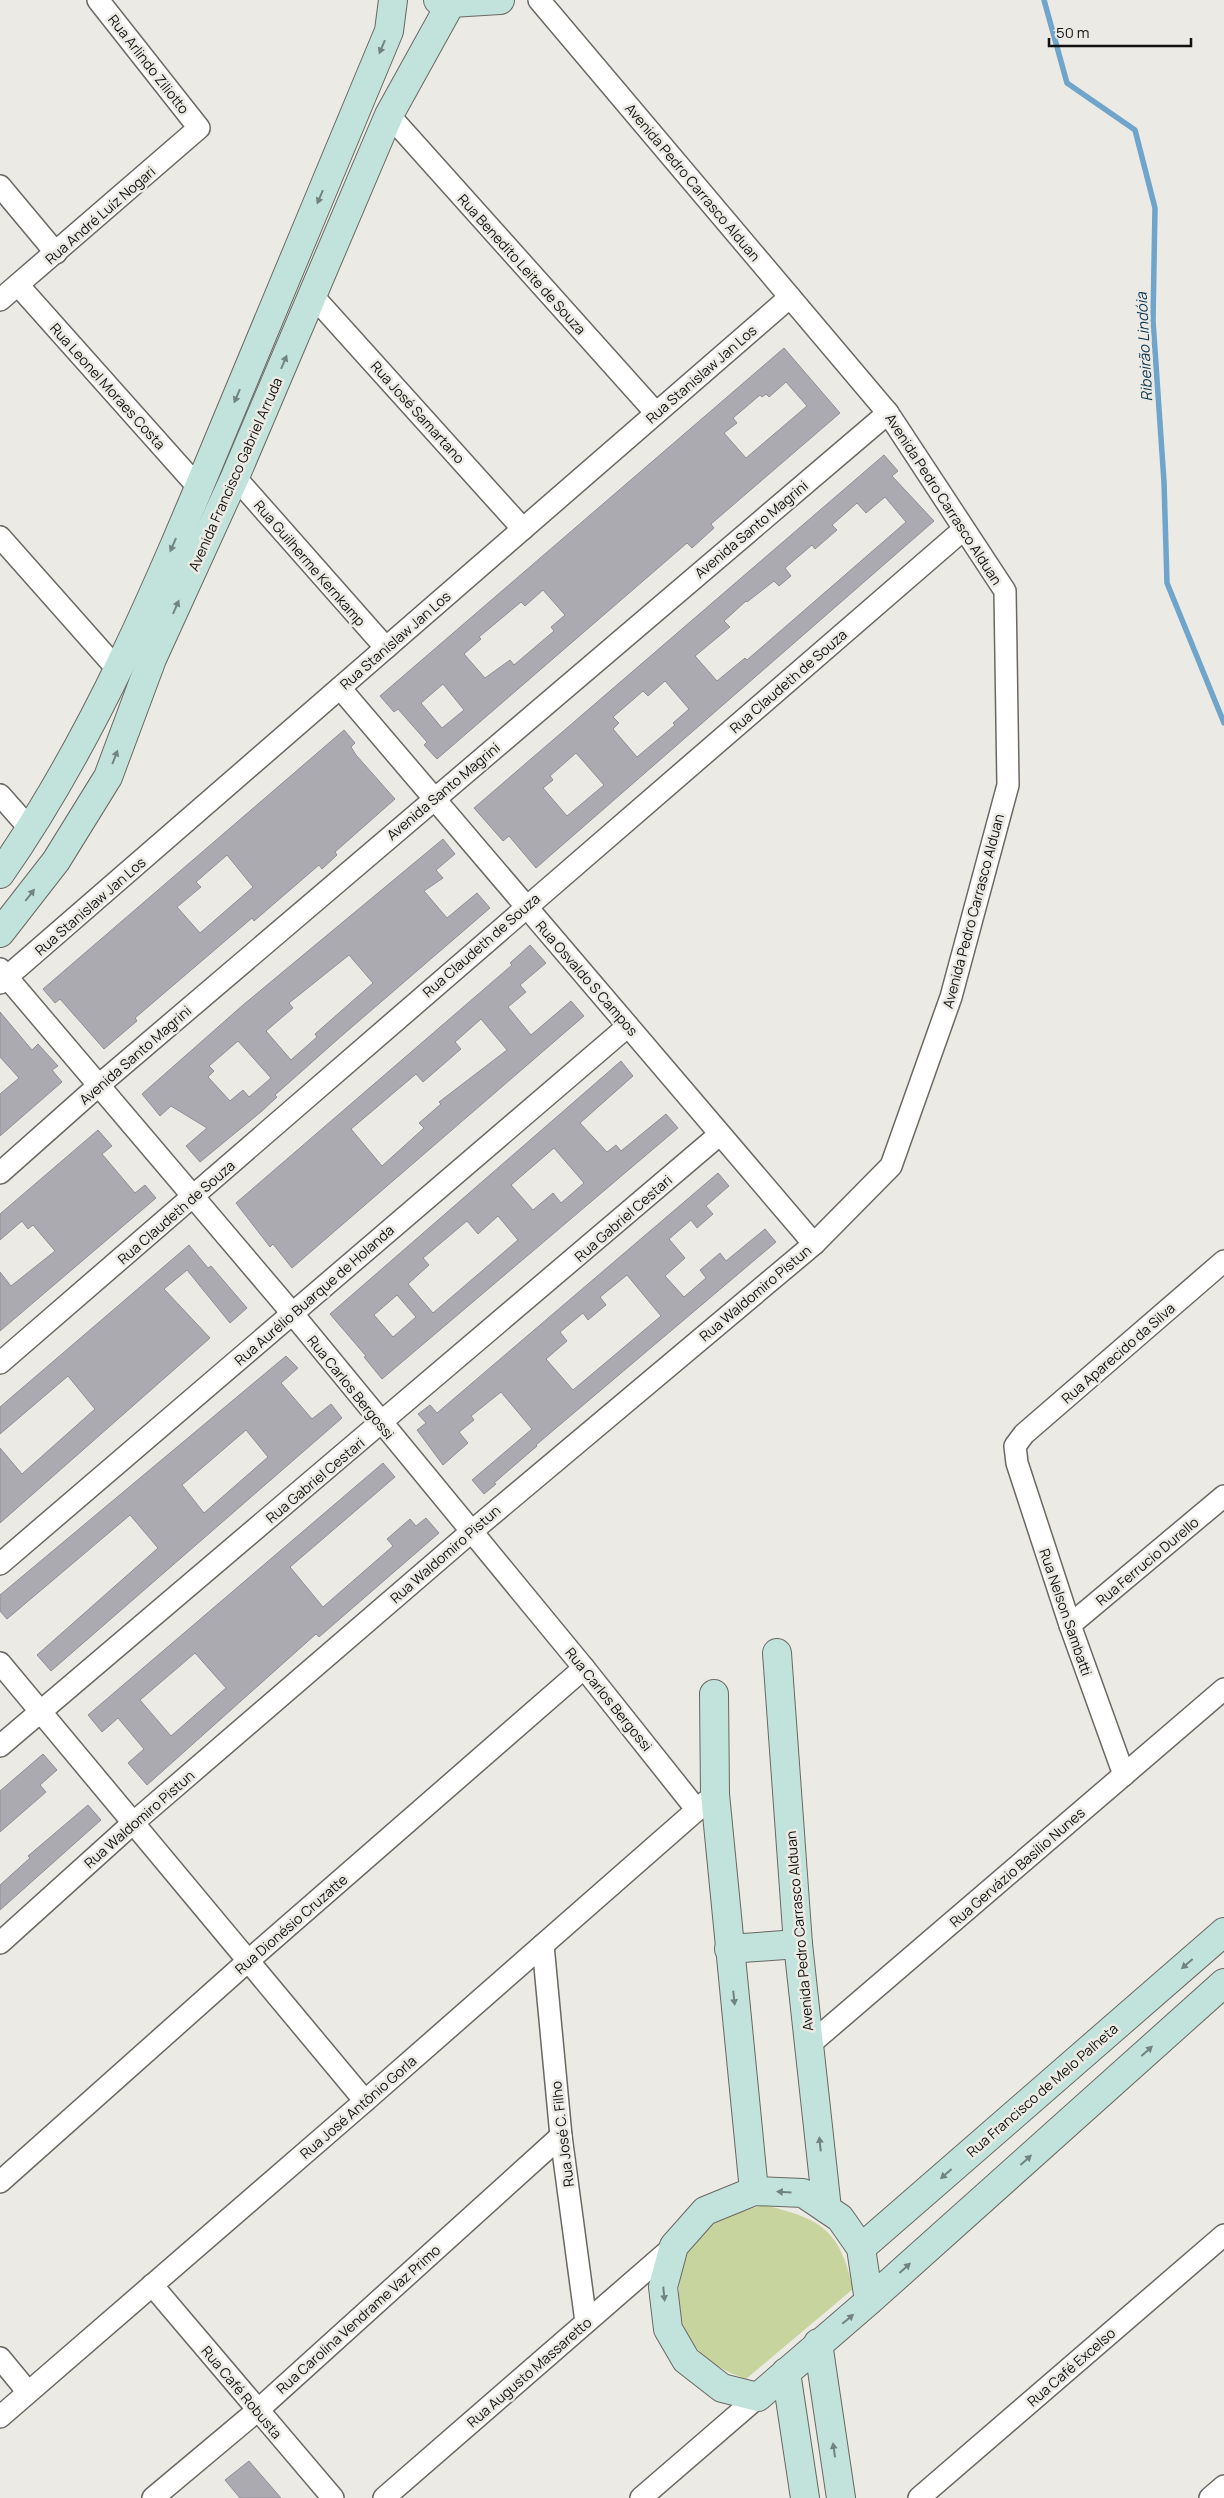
<svg xmlns="http://www.w3.org/2000/svg" width="1224" height="2498" viewBox="0 0 1224 2498" font-family="Manrope,sans-serif">
<style>
.green{fill:#c8d49d}
.lines{fill:none;stroke-linecap:round;stroke-linejoin:round}
.stream{stroke:#6fa5cb;stroke-width:5.5}
.building{fill:#abaab1;stroke:#908f96;fill-rule:evenodd}
.street-casing{stroke:#6a6863;stroke-width:24}
.secondary-casing{stroke:#6a6863;stroke-width:30}
.street{stroke:#fff;stroke-width:21}
.secondary{stroke:#c1e3db;stroke-width:28}
.oneway{fill:#72847f}
.labels{text-anchor:middle;dominant-baseline:central;stroke-width:5;stroke-linejoin:round;paint-order:stroke}
.street-label{font-size:14px;fill:#12110f;stroke:#eceae4}
.water-label{font-size:15px;font-style:italic;fill:#0c3852;stroke:#eceae4}
</style>
<rect width="100%" height="100%" fill="#eceae4"/>
<!-- green -->
<path class="green" d="M 764,2205 C 821,2219 840,2229 853,2289 L 746,2379 C 696,2362 670,2328 681,2274 C 683,2261 691,2243 701,2233 C 719,2217 742,2211 764,2205 Z"/>
<g class="lines">
<!-- stream -->
<polyline class="stream" points="1044,0 1067,83 1135,130 1155,208 1153,321 1164,482 1167,583 1224,723"/>
</g>
<!-- building -->
<g class="building">
<path d="M 784,348 L 840,413 L 711,524 L 714,528 L 692,548 L 687,543 L 437,759 L 424,745 L 427,742 L 398,709 L 394,712 L 380,696 ZM 786,382 L 807,406 L 746,458 L 724,433 L 737,423 L 733,418 L 760,395 L 762,397 L 766,394 L 769,397 ZM 543,590 L 565,615 L 551,627 L 554,631 L 514,665 L 510,660 L 485,678 L 464,654 L 481,639 L 479,637 L 521,602 L 525,606 ZM 443,684 L 464,710 L 442,728 L 421,703 Z"/>
<path d="M 884,455 L 898,471 L 892,476 L 934,521 L 536,868 L 509,836 L 503,841 L 474,808 ZM 885,497 L 906,522 L 747,660 L 745,658 L 717,681 L 695,656 L 730,627 L 724,621 L 746,601 L 747,602 L 774,581 L 779,586 L 791,576 L 785,568 L 812,545 L 815,549 L 837,530 L 832,525 L 857,503 L 866,513 ZM 665,681 L 689,709 L 673,723 L 675,725 L 637,757 L 613,729 L 619,723 L 613,717 L 643,691 L 648,696 ZM 576,753 L 604,785 L 567,816 L 543,788 L 553,780 L 550,776 Z"/>
<path d="M 344,730 L 355,743 L 351,747 L 356,755 L 395,799 L 335,852 L 337,855 L 322,869 L 319,865 L 254,921 L 252,918 L 135,1018 L 137,1021 L 104,1049 L 60,999 L 55,1003 L 43,989 ZM 227,855 L 253,887 L 200,933 L 177,907 L 201,887 L 196,882 Z"/>
<path d="M 443,839 L 455,854 L 436,870 L 443,878 L 424,891 L 447,918 L 477,893 L 490,908 L 338,1039 L 275,1095 L 277,1097 L 262,1111 L 200,1162 L 186,1146 L 207,1128 L 171,1106 L 160,1116 L 142,1094 L 243,1005 ZM 349,955 L 373,983 L 315,1034 L 317,1037 L 291,1060 L 266,1031 L 293,1008 L 289,1003 ZM 238,1041 L 271,1078 L 249,1097 L 243,1090 L 230,1101 L 208,1077 L 214,1071 L 209,1066 Z"/>
<path d="M 530,945 L 546,963 L 520,985 L 526,992 L 508,1007 L 531,1035 L 571,1001 L 584,1016 L 292,1268 L 273,1244 L 270,1247 L 236,1203 L 512,965 L 510,963 ZM 481,1019 L 507,1050 L 439,1102 L 441,1104 L 419,1123 L 424,1128 L 382,1166 L 351,1129 L 416,1074 L 423,1082 L 461,1049 L 455,1042 Z"/>
<polygon points="0,1012 32,1050 38,1044 58,1066 52,1070 62,1082 0,1136 0,1094 19,1078 0,1057"/>
<path d="M 621,1061 L 633,1076 L 580,1123 L 607,1152 L 616,1145 L 621,1151 L 666,1114 L 678,1128 L 382,1379 L 364,1357 L 366,1356 L 330,1314 ZM 554,1148 L 584,1183 L 561,1203 L 553,1193 L 533,1210 L 511,1185 ZM 498,1216 L 518,1240 L 433,1313 L 408,1284 L 429,1265 L 423,1258 L 467,1221 L 478,1234 ZM 397,1295 L 416,1317 L 393,1337 L 374,1315 Z"/>
<polygon points="98,1130 112,1146 102,1154 135,1193 145,1185 156,1198 0,1331 0,1272 11,1286 55,1251 33,1225 28,1229 22,1221 0,1240 0,1214"/>
<path d="M 718,1173 L 729,1186 L 706,1206 L 713,1214 L 697,1228 L 691,1220 L 669,1239 L 685,1258 L 665,1276 L 684,1297 L 706,1278 L 700,1270 L 720,1253 L 726,1261 L 765,1229 L 776,1242 L 536,1445 L 537,1446 L 494,1483 L 496,1484 L 484,1494 L 472,1480 L 532,1429 L 501,1392 L 471,1416 L 474,1420 L 459,1432 L 468,1443 L 443,1465 L 417,1430 L 426,1423 L 418,1414 L 430,1405 L 437,1413 ZM 627,1275 L 661,1316 L 573,1390 L 546,1359 L 567,1341 L 560,1332 L 583,1313 L 588,1320 L 606,1305 L 600,1297 Z"/>
<polygon points="189,1245 208,1268 211,1266 247,1308 230,1323 187,1270 164,1289 210,1338 0,1523 0,1448 22,1474 95,1409 68,1376 0,1434 0,1407"/>
<path d="M 286,1356 L 298,1368 L 281,1383 L 312,1419 L 331,1404 L 342,1418 L 51,1671 L 37,1655 L 158,1548 L 130,1515 L 7,1619 L 0,1611 L 0,1595 ZM 246,1430 L 268,1457 L 204,1513 L 182,1485 Z"/>
<path d="M 383,1463 L 395,1477 L 290,1567 L 323,1607 L 393,1546 L 387,1539 L 410,1519 L 416,1526 L 426,1518 L 439,1533 L 319,1637 L 316,1634 L 147,1785 L 128,1763 L 144,1749 L 118,1718 L 102,1732 L 88,1715 ZM 195,1653 L 226,1688 L 171,1736 L 140,1700 Z"/>
<polygon points="43,1754 57,1770 40,1785 46,1792 0,1832 0,1791"/>
<polygon points="88,1805 101,1820 0,1910 0,1885 30,1858 28,1856"/>
<polygon points="249,2461 281,2498 240,2498 225,2480"/>
</g>
<g class="lines">
<defs>
<g id="street">
<polyline points="389,115 656,413"/>
<polyline points="0,186 56,253"/>
<polyline points="18,285 199,488"/>
<polyline points="312,295 523,529"/>
<polyline points="0,300 199,128 98,0"/>
<polyline points="235,477 386,648"/>
<polyline points="0,537 118,670"/>
<polyline points="340,688 814,1244"/>
<polyline points="0,795 31,830"/>
<polyline points="0,969 292,1313 584,1668 697,1810"/>
<polyline points="0,983 790,297"/>
<polyline points="0,1173 98,1086 888,413"/>
<polyline points="0,1363 964,529"/>
<polyline points="0,1564 628,1026"/>
<polyline points="1070,1625 1224,1496"/>
<polyline points="0,1663 365,2101"/>
<polyline points="0,1746 719,1135"/>
<polyline points="1124,1775 1070,1625 1017,1463 1015,1446 1024,1434 1224,1261"/>
<polyline points="0,1943 133,1823 471,1532 814,1244 891,1166 951,997 1008,785 1005,591 888,413 539,0"/>
<polyline points="543,1945 561,2136 586,2322"/>
<polyline points="809,2045 1224,1689"/>
<polyline points="0,2182 248,1961 584,1668"/>
<polyline points="152,2285 333,2498"/>
<polyline points="0,2358 28,2392"/>
<polyline points="0,2417 365,2101 707,1801"/>
<polyline points="153,2498 258,2410 561,2136"/>
<polyline points="384,2498 674,2246"/>
<polyline points="641,2498 758,2397"/>
<polyline points="919,2498 1224,2235"/>
<polyline points="1210,2498 1224,2486"/>
</g>
<g id="secondary">
<polyline points="438,0 451,3 500,0"/>
<path d="M 0,874 C 95,738 159,584 222,432 C 278,298 333,165 389,31 L 393,0"/>
<polyline points="0,933 56,861 108,777 152,659 235,477 389,115 451,3"/>
<polyline points="777,1653 798,1944 827,2209"/>
<polyline points="714,1694 715,1794 754,2191"/>
<polyline points="729,1949 798,1944"/>
<polyline points="861,2248 1224,1932"/>
<polyline points="869,2301 861,2248 840,2218 803,2193 754,2191 705,2211 674,2246 663,2287 668,2329 686,2360 722,2388 758,2397 869,2301 1224,1983"/>
<polyline points="818,2343 841,2498"/>
<polyline points="786,2372 805,2498"/>
</g>
</defs>
<!-- street casing -->
<use href="#street" class="street-casing"/>
<!-- secondary casing -->
<use href="#secondary" class="secondary-casing"/>
<!-- street -->
<use href="#street" class="street"/>
<!-- secondary -->
<use href="#secondary" class="secondary"/>
</g>
<!-- one-way arrows -->
<defs><path id="oneway-solid" d="M-6-.8H1V-3.2L6.5 0L1 3.2V.8H-6Z" transform="scale(1.25)"/></defs>
<g class="oneway">
<use href="#oneway-solid" transform="translate(382 47) rotate(113)"/>
<use href="#oneway-solid" transform="translate(320 197) rotate(113)"/>
<use href="#oneway-solid" transform="translate(284 362) rotate(-67)"/>
<use href="#oneway-solid" transform="translate(237 396) rotate(113)"/>
<use href="#oneway-solid" transform="translate(173 545) rotate(114)"/>
<use href="#oneway-solid" transform="translate(176 607) rotate(-66)"/>
<use href="#oneway-solid" transform="translate(115 757) rotate(-69)"/>
<use href="#oneway-solid" transform="translate(30 895) rotate(-52)"/>
<use href="#oneway-solid" transform="translate(1187 1964) rotate(139)"/>
<use href="#oneway-solid" transform="translate(734 1998) rotate(84)"/>
<use href="#oneway-solid" transform="translate(1147 2051) rotate(-42)"/>
<use href="#oneway-solid" transform="translate(820 2144) rotate(-96)"/>
<use href="#oneway-solid" transform="translate(1026 2160) rotate(-42)"/>
<use href="#oneway-solid" transform="translate(946 2174) rotate(139)"/>
<use href="#oneway-solid" transform="translate(784 2192) rotate(-177)"/>
<use href="#oneway-solid" transform="translate(905 2268) rotate(-42)"/>
<use href="#oneway-solid" transform="translate(664 2294) rotate(84)"/>
<use href="#oneway-solid" transform="translate(848 2319) rotate(-40)"/>
<use href="#oneway-solid" transform="translate(834 2450) rotate(-98)"/>
</g>
<g class="labels">
<!-- street labels -->
<g class="street-label">
<text transform="translate(149 64) rotate(52)">Rua Arlindo Ziliotto</text>
<text transform="translate(693 182) rotate(50)">Avenida Pedro Carrasco Alduan</text>
<text transform="translate(100 215) rotate(-41)">Rua André Luíz Nogari</text>
<text transform="translate(522 264) rotate(48)">Rua Benedito Leite de Souza</text>
<text transform="translate(701 374) rotate(-41)">Rua Stanislaw Jan Los</text>
<text transform="translate(108 386) rotate(48)">Rua Leonel Moraes Costa</text>
<text transform="translate(418 412) rotate(48)">Rua José Samartano</text>
<text transform="translate(235 474) rotate(-66)">Avenida Francisco Gabriel Arruda</text>
<text transform="translate(944 499) rotate(57)">Avenida Pedro Carrasco Alduan</text>
<text transform="translate(751 529) rotate(-40)">Avenida Santo Magrini</text>
<text transform="translate(310 563) rotate(49)">Rua Guilherme Kernkamp</text>
<text transform="translate(395 640) rotate(-41)">Rua Stanislaw Jan Los</text>
<text transform="translate(788 681) rotate(-41)">Rua Claudeth de Souza</text>
<text transform="translate(443 791) rotate(-40)">Avenida Santo Magrini</text>
<text transform="translate(90 906) rotate(-41)">Rua Stanislaw Jan Los</text>
<text transform="translate(973 911) rotate(-75)">Avenida Pedro Carrasco Alduan</text>
<text transform="translate(481 945) rotate(-41)">Rua Claudeth de Souza</text>
<text transform="translate(587 978) rotate(49)">Rua Osvaldo S Campos</text>
<text transform="translate(135 1055) rotate(-41)">Avenida Santo Magrini</text>
<text transform="translate(176 1212) rotate(-41)">Rua Claudeth de Souza</text>
<text transform="translate(623 1218) rotate(-41)">Rua Gabriel Cestari</text>
<text transform="translate(755 1293) rotate(-40)">Rua Waldomiro Pistun</text>
<text transform="translate(314 1295) rotate(-41)">Rua Aurélio Buarque de Holanda</text>
<text transform="translate(1118 1353) rotate(-41)">Rua Aparecido da Silva</text>
<text transform="translate(351 1387) rotate(51)">Rua Carlos Bergossi</text>
<text transform="translate(315 1480) rotate(-40)">Rua Gabriel Cestari</text>
<text transform="translate(445 1554) rotate(-41)">Rua Waldomiro Pistun</text>
<text transform="translate(1147 1561) rotate(-40)">Rua Ferrucio Durello</text>
<text transform="translate(1066 1612) rotate(71)">Rua Nelson Sambatti</text>
<text transform="translate(609 1699) rotate(51)">Rua Carlos Bergossi</text>
<text transform="translate(139 1819) rotate(-41)">Rua Waldomiro Pistun</text>
<text transform="translate(1017 1867) rotate(-41)">Rua Gervázio Basílio Nunes</text>
<text transform="translate(291 1924) rotate(-41)">Rua Dionésio Cruzatte</text>
<text transform="translate(799 1931) rotate(-95)">Avenida Pedro Carrasco Alduan</text>
<text transform="translate(1042 2090) rotate(-41)">Rua Francisco de Melo Palheta</text>
<text transform="translate(358 2107) rotate(-41)">Rua José Antônio Gorla</text>
<text transform="translate(562 2134) rotate(-97)">Rua José C. Filho</text>
<text transform="translate(358 2319) rotate(-42)">Rua Carolina Vendrame Vaz Primo</text>
<text transform="translate(1071 2367) rotate(-41)">Rua Café Excelso</text>
<text transform="translate(529 2372) rotate(-41)">Rua Augusto Massaretto</text>
<text transform="translate(242 2392) rotate(50)">Rua Café Robusta</text>
</g>
<!-- water labels -->
<g class="water-label">
<text transform="translate(1144 347) rotate(-93)">Ribeirão Lindóia</text>
</g>
</g>
<!-- scale -->
<path d="M1049 38v8h142v-8" fill="none" stroke="#12110f" stroke-width="2.5"/>
<text x="1056" y="38" font-size="15" fill="#12110f" stroke="#eceae4" stroke-width="4" paint-order="stroke">50 m</text>
</svg>
